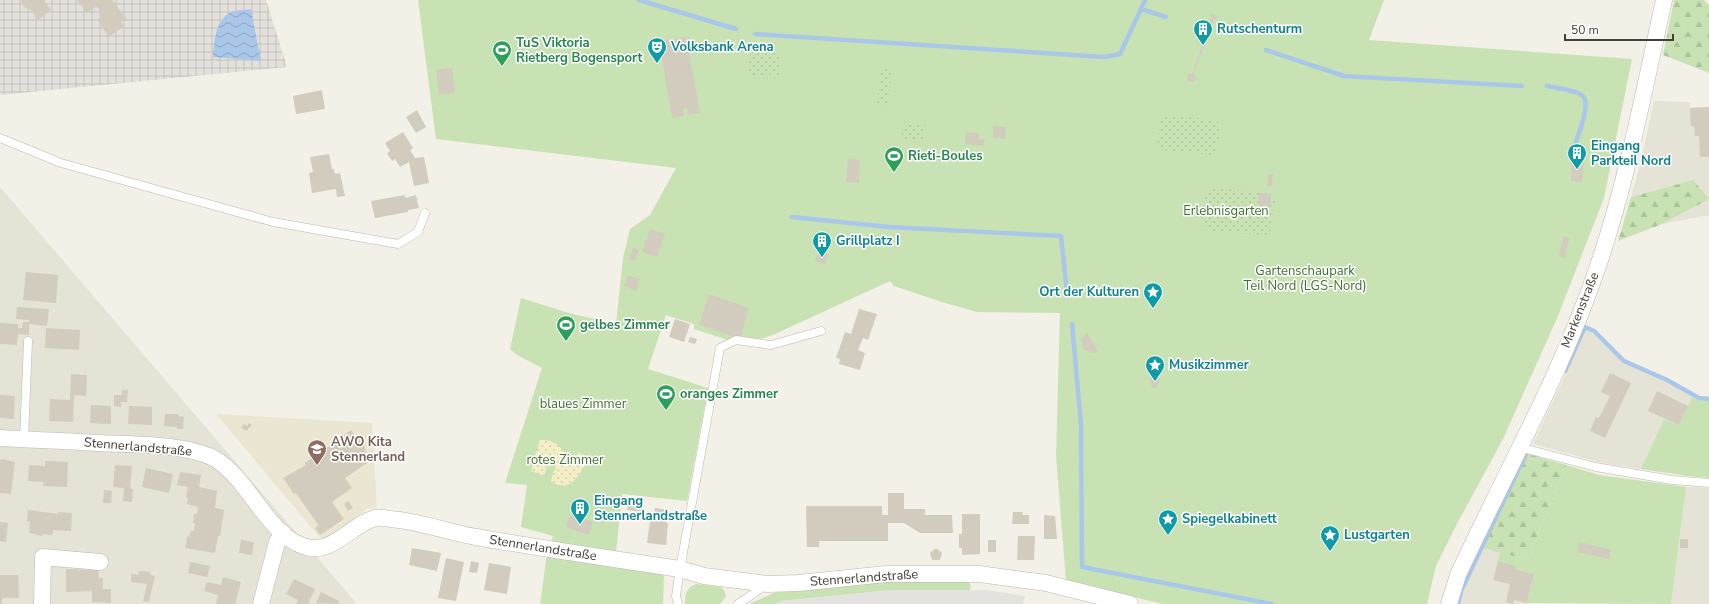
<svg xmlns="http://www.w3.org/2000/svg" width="1709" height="604" viewBox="0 0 1709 604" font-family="'Nunito Sans',sans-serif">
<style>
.residential{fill:#e5e2d6}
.industrial{fill:url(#industrial-grid)}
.education{fill:#eae6d2}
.green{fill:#c8e2b4}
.forest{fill:url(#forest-firs)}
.sand{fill:url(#sand-dots)}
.garden{fill:url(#garden-dots)}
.parking{fill:#e3e2df}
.water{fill:url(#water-waves)}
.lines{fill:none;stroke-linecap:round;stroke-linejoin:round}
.stream{stroke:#a9c8e9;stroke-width:4.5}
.building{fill:#d2ccbe}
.service-casing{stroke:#bcb8ab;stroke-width:9}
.minor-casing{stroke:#bcb8ab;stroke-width:17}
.service{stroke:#fff;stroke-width:8}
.minor{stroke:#fff;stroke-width:16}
.labels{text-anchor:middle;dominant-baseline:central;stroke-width:3;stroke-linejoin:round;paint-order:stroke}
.culture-label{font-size:13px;font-weight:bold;fill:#0d838f;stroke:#fff;text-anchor:start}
.leisure-label{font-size:13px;font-weight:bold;fill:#27864d;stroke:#fff;text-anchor:start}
.park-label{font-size:13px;fill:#417030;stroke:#fff}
.street-label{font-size:13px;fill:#444037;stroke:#fff}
.education-label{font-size:13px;font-weight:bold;fill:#785e54;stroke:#fff;text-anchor:start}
</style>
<defs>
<pattern id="industrial-grid" width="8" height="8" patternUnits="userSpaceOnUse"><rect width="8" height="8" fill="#e4e1dc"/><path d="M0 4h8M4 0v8" fill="none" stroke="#c5c2bd"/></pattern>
<pattern id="forest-firs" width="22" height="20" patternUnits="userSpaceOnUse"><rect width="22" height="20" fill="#c8e2b4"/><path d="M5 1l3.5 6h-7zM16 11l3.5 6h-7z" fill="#adc39b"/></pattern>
<pattern id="sand-dots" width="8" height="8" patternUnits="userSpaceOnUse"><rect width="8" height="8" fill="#f3eec6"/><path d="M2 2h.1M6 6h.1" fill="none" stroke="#d2cdab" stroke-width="1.8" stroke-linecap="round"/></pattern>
<pattern id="garden-dots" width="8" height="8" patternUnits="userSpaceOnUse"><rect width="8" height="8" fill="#c8e2b4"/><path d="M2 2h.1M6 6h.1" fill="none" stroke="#adc39b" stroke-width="1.8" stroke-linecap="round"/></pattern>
<pattern id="water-waves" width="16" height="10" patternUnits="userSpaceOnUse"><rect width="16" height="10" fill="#a9c8e9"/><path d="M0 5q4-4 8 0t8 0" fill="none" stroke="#8ba4be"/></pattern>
</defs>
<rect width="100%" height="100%" fill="#f2f0e7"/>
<!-- residential -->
<g class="residential">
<polygon points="1654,101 1690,102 1690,108 1709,107 1709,215 1662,224 1708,199 1693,180 1631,197 1640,165"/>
<polygon points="0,187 322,563 357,604 0,604"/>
<polygon points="1587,329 1592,333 1623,362 1666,382 1692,397 1679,425 1664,419 1641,469 1603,463 1533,444"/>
<polygon points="1686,487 1709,488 1709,604 1671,604"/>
<polygon points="1483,548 1500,552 1498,561 1515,569 1534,574 1527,603 1531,604 1460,604 1464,590"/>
</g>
<!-- industrial -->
<polygon class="industrial" points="0,0 266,0 287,67 0,95"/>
<!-- education -->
<polygon class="education" points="216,414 372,423 377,508 366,509 359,516 323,541"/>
<!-- green -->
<g class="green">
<polygon points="418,0 1384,0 1369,40 1632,59 1604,198 1558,316 1503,439 1458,522 1436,566 1427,604 1163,604 1066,581 1056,456 1060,313 977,312 942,302 894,286 890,281 775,334 743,345 694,329 694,324 666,315 648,369 708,388 687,501 622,494 616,553 551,543 553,536 521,527 527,485 505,483 542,368 517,355 510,349 521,298 569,313 616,324 623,258 630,229 650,215 676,168 436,139"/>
<polygon points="1692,397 1698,400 1709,401 1709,478 1688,476 1641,469 1664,419 1679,425"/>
<polygon points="1566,465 1599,475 1686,487 1671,604 1527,603 1534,574 1515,569 1515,566 1498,561 1500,552 1528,560"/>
<polygon points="547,554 664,574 663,604 540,604"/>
<polygon points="895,579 969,582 971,586 970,590 892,590 781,601 775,604 749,604 774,593 788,589"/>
<path d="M 696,584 L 721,587 L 724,590 L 726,596 L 720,604 L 685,604 C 685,594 686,588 696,584 Z"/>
</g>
<!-- forest -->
<g class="forest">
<polygon points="1674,0 1704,0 1709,5 1709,73 1663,55"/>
<polygon points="1693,180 1709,199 1662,224 1618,241 1631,197"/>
<polygon points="1528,454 1566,465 1528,560 1483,548"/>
</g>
<!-- sand -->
<path class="sand" d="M 540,440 C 551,439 561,444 565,455 L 571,456 L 578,455 L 578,452 L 590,458 C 578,473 574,494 551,482 L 553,472 L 556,468 L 553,465 L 546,467 L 545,474 L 542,475 L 531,471 Z"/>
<!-- garden -->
<g class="garden">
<polygon points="751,50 780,52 780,78 747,77"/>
<polygon points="882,69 891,69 889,106 877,105 880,70"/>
<path d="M 1166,115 L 1217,120 C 1222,128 1219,147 1213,155 L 1162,150 L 1157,146 L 1160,118 Z"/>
<polygon points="903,122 926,124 924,142 901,140"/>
<polygon points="1209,188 1272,192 1276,198 1270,231 1266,235 1211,232 1201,225 1205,192"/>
</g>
<!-- parking -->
<polygon class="parking" points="892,590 987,590 1025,596 1023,604 775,604 781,601"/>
<!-- water -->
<path class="water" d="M 251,9 L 261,61 L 213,57 C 214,43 215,22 229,13 C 234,10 245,10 251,9 Z"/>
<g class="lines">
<!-- stream -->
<g class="stream">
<polyline points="639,0 736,29"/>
<polyline points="1141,9 1145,0"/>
<polyline points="755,34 1104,57 1120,54 1141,9 1166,17"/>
<polyline points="1266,50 1344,76 1522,86"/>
<path d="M 1547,86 C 1556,88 1577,90 1583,96 C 1591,104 1579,132 1576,142"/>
<polyline points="792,217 889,227 1061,236 1067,292"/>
<polyline points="1072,324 1081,425 1082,567 1272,604"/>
<polyline points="1565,371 1585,327 1594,331 1624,361 1667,380 1699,398 1709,399"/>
<polyline points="1462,589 1526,454"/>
<polyline points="1458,604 1461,592"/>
</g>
</g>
<!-- building -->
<g class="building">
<polygon points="21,0 44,0 51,10 38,20 29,8 27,9 24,7"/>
<polygon points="77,0 112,0 126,18 121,22 124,26 109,37 97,20 101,17 99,15 102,13 98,8 96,7 87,13"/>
<polygon points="1212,14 1217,16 1215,20 1214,19 1194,73 1197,79 1193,82 1188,81 1187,75 1193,73"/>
<polygon points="686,36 700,113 688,115 687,108 683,109 684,116 672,118 659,41 671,39 672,45 675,45 674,39"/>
<polygon points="452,68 455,93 439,95 436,70"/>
<polygon points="322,90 325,109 296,114 293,96"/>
<polygon points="1709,107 1709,157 1700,157 1699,136 1695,136 1694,126 1691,126 1690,108"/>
<polygon points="417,110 426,127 416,133 406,117"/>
<polygon points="993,126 1006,127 1005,139 993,138"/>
<polygon points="403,132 413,148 410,150 415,158 424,157 429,183 414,186 409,162 400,167 395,159 392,161 387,153 390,151 385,143"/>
<polygon points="966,132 979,133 978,139 985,139 984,146 965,144"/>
<polygon points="329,154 332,169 334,169 335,174 340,173 345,196 337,197 336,189 312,193 309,173 313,172 310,157"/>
<polygon points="1572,158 1584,159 1582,182 1571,181"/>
<polygon points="848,159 860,160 859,183 846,182"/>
<polygon points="1268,174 1273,174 1272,186 1267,186"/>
<polygon points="1259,193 1271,194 1270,206 1258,205"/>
<polygon points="405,195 405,198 416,195 419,208 408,210 408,212 375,218 371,201"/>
<polygon points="650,229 665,234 657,257 642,252"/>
<polygon points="1564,236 1570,238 1564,258 1558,256"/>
<polygon points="633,248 639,250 635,261 629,259"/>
<polygon points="819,251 829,254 825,264 815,261"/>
<polygon points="26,272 58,275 56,303 23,300"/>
<polygon points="628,275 640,279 636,291 624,286"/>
<polygon points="709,294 749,308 740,339 699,325"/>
<polygon points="17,307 49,309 47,326 29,324 29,335 18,334 17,345 0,344 0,323 18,324 18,328 22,328 23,322 29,322 29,320 16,319"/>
<polygon points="859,309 877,314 868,340 863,338 858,350 865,353 860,370 839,364 840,359 836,358 845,332 851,334"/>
<polygon points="675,319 690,324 684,342 669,337"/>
<polygon points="46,328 80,330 79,350 45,348"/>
<polygon points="1087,332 1098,352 1093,353 1084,350 1081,341"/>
<polygon points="690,337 697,339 695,344 688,342"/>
<polygon points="1610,373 1631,383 1605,438 1590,431 1596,417 1599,418 1610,396 1601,392"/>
<polygon points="71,374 87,375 86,396 74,395 73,422 49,421 50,399 70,400"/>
<polygon points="1152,375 1156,375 1159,377 1160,381 1156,388 1152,388 1150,378"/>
<polygon points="122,390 128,390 127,402 121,402 121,407 114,406 114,395 122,395"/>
<polygon points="1657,391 1688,406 1679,425 1648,411"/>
<polygon points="0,395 15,396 14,419 0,418"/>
<polygon points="91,405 111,406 111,424 90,423"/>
<polygon points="129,406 152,407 152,425 128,424"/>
<polygon points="165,414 178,414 178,416 184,417 183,429 177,429 177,427 164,426"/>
<polygon points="249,423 252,425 246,431 241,427 244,424 247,426"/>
<polygon points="351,430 358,439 362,437 364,440 367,463 345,478 352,488 332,502 344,519 320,535 315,528 319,526 296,493 294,494 283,478 306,465 305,463 332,444 333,445 340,441 339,439"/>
<polygon points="2,459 15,462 11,494 0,493 0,460"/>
<polygon points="45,461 68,462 67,487 43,486 44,482 28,481 29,465 45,466"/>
<polygon points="115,465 132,466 130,488 133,489 132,502 123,501 124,488 113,487"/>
<polygon points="146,468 173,474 169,493 142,487"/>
<polygon points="180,472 201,475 199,487 217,491 215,508 224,510 220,536 218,536 215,553 185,548 187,536 189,537 191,531 194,531 195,523 193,523 194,514 197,514 198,507 187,504 188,498 186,498 188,487 177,485"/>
<polygon points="104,490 112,491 111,503 103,503"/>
<polygon points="888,493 904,493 904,509 925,509 925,515 952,515 953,533 920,533 904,523 888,523 888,541 819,541 819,547 807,547 806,506 882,506 882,515 888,515"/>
<polygon points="348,501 353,508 348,511 344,504"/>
<polygon points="628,501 643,503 642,512 627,510"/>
<polygon points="655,508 668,510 666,523 668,523 666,545 647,543 650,521 653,521"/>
<polygon points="28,510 58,514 58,512 72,513 71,531 53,530 52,535 43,534 42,536 29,533 30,522 27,521"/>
<polygon points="1013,512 1023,512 1022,515 1029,515 1029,524 1012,524"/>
<polygon points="962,514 980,514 980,554 962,555 962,548 959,548 959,534 962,534"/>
<polygon points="570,515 593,522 589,535 566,527"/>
<polygon points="1044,515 1055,516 1057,539 1044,539"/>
<polygon points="0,522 8,523 6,542 0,541"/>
<polygon points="1018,536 1035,536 1034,560 1017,560"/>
<rect x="1680" y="539" width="8" height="9"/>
<polygon points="241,540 254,542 252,555 239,553"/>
<rect x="988" y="540" width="8" height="12"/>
<polygon points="1580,542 1611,550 1609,559 1577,552"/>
<polygon points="412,548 441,553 437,571 409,565"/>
<polygon points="936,548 942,553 940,560 932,560 930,553"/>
<polygon points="446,558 464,562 456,601 438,598"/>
<polygon points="471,561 479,563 477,573 469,572"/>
<polygon points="1498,561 1516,566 1515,569 1534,574 1527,603 1514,600 1513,604 1506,602 1510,584 1493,580"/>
<polygon points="190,562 210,566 207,577 188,573"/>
<polygon points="489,563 511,567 507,594 484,590"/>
<polygon points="66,569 98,570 99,578 103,578 103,589 111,589 111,603 92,602 92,591 66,592"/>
<polygon points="139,571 150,572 150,575 155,576 149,602 143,601 147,584 131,582 131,574 139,575"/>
<polygon points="0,575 18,575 19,598 2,598 2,604 0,604"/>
<polygon points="223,577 241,582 235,604 216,604 218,595 204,591 207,582 221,585"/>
<polygon points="294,579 315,589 308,604 296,604 298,600 286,594"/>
<polygon points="321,592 339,601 338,604 316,603"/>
</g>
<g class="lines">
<defs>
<g id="service">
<polyline points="0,138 61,163 273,222 398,244 418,232 425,213"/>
<polyline points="24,439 28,341"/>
<polyline points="1519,447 1596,467 1672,480 1709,483"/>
<polyline points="678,604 676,596 680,569 720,348 736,340 771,345 821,331"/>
<polyline points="738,604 766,585"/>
</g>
<g id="minor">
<path d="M 0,438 C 33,440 66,441 99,443 C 132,445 196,443 221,463 C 250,484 269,534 303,546 C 331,557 350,525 375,518 C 380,517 385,518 390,519 C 419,521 447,532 476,537 C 544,549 612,559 680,569 L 704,576 L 768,584 L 799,583 L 886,574 L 979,574 L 1046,583 L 1130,604"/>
<polyline points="42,604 43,557 100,562"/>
<polyline points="261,604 277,542 283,533"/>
<path d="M 1449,604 L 1458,575 C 1505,473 1561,375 1597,269 C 1627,182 1644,90 1664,0"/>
</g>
</defs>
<!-- service casing -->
<use href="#service" class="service-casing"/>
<!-- minor casing -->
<use href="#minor" class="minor-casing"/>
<!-- service -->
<use href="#service" class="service"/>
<!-- minor -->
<use href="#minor" class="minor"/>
</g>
<!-- icons -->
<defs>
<symbol id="building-pin" viewBox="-11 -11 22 30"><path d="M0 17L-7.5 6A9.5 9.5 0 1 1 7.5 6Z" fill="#0f9aa8" stroke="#fff"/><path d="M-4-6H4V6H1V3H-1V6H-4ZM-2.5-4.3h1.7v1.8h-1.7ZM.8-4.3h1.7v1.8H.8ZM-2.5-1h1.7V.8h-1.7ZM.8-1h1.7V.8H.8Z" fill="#fff"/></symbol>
<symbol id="theatre-pin" viewBox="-11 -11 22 30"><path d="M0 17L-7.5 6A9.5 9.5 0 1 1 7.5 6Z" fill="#0f9aa8" stroke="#fff"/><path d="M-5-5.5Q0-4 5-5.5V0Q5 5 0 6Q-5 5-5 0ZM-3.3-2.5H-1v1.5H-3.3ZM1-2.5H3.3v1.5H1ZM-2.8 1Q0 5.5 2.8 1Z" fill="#fff"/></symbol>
<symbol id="stadium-pin" viewBox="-11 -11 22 30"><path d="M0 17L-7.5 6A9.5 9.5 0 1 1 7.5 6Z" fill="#2e9e5b" stroke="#fff"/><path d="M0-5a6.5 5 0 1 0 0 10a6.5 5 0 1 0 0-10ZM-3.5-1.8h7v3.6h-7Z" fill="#fff"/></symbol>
<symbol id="sight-pin" viewBox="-11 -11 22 30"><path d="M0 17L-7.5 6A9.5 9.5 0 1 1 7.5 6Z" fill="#0f9aa8" stroke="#fff"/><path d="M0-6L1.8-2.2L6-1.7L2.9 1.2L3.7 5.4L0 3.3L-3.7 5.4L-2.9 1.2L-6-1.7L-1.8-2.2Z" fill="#fff"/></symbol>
<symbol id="school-pin" viewBox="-11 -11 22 30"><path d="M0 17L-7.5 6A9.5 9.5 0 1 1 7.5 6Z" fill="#8d6e63" stroke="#fff"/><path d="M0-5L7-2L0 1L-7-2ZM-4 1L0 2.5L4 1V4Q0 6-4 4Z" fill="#fff"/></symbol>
</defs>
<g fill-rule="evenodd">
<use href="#building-pin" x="1192" y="18" width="22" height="30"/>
<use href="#theatre-pin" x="646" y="36" width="22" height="30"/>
<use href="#stadium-pin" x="491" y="39" width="22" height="30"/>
<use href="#building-pin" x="1566" y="142" width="22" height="30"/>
<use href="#stadium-pin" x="883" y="145" width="22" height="30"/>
<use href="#building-pin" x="811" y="230" width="22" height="30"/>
<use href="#sight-pin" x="1142" y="281" width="22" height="30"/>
<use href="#stadium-pin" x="555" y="314" width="22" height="30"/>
<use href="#sight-pin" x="1144" y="354" width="22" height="30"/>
<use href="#stadium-pin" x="655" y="383" width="22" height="30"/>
<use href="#school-pin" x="306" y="438" width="22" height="30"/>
<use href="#building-pin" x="569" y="497" width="22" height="30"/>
<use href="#sight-pin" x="1157" y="508" width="22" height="30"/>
<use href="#sight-pin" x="1319" y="524" width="22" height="30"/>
</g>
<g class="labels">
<!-- culture labels -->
<g class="culture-label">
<text x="1217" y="29">Rutschenturm</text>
<text x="671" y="47">Volksbank Arena</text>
<text x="1591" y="146">Eingang<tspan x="1591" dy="15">Parkteil Nord</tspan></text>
<text x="836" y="241">Grillplatz I</text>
<text x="1139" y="292" text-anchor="end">Ort der Kulturen</text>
<text x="1169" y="365">Musikzimmer</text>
<text x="594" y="501">Eingang<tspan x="594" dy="15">Stennerlandstraße</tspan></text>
<text x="1182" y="519">Spiegelkabinett</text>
<text x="1344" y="535">Lustgarten</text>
</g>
<!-- leisure labels -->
<g class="leisure-label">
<text x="516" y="43">TuS Viktoria<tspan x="516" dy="15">Rietberg Bogensport</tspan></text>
<text x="908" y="156">Rieti-Boules</text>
<text x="580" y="325">gelbes Zimmer</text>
<text x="680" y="394">oranges Zimmer</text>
</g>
<!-- park labels -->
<g class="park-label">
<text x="1226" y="211">Erlebnisgarten</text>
<text x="1305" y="271">Gartenschaupark<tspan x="1305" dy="15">Teil Nord (LGS-Nord)</tspan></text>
<text x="583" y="404">blaues Zimmer</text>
<text x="565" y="460">rotes Zimmer</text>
</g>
<!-- street labels -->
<g class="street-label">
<text transform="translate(1580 310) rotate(-68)">Markenstraße</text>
<text transform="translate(138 447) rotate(5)">Stennerlandstraße</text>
<text transform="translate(543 548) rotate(9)">Stennerlandstraße</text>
<text transform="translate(864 578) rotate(-4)">Stennerlandstraße</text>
</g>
<!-- education labels -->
<g class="education-label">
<text x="331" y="442">AWO Kita<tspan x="331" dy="15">Stennerland</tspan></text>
</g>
</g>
<!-- scale -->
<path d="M1565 34v6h108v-6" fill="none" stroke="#444037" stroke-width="2"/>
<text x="1571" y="34" font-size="12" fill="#444037" stroke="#ffffff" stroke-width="3" paint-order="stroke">50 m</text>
</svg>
